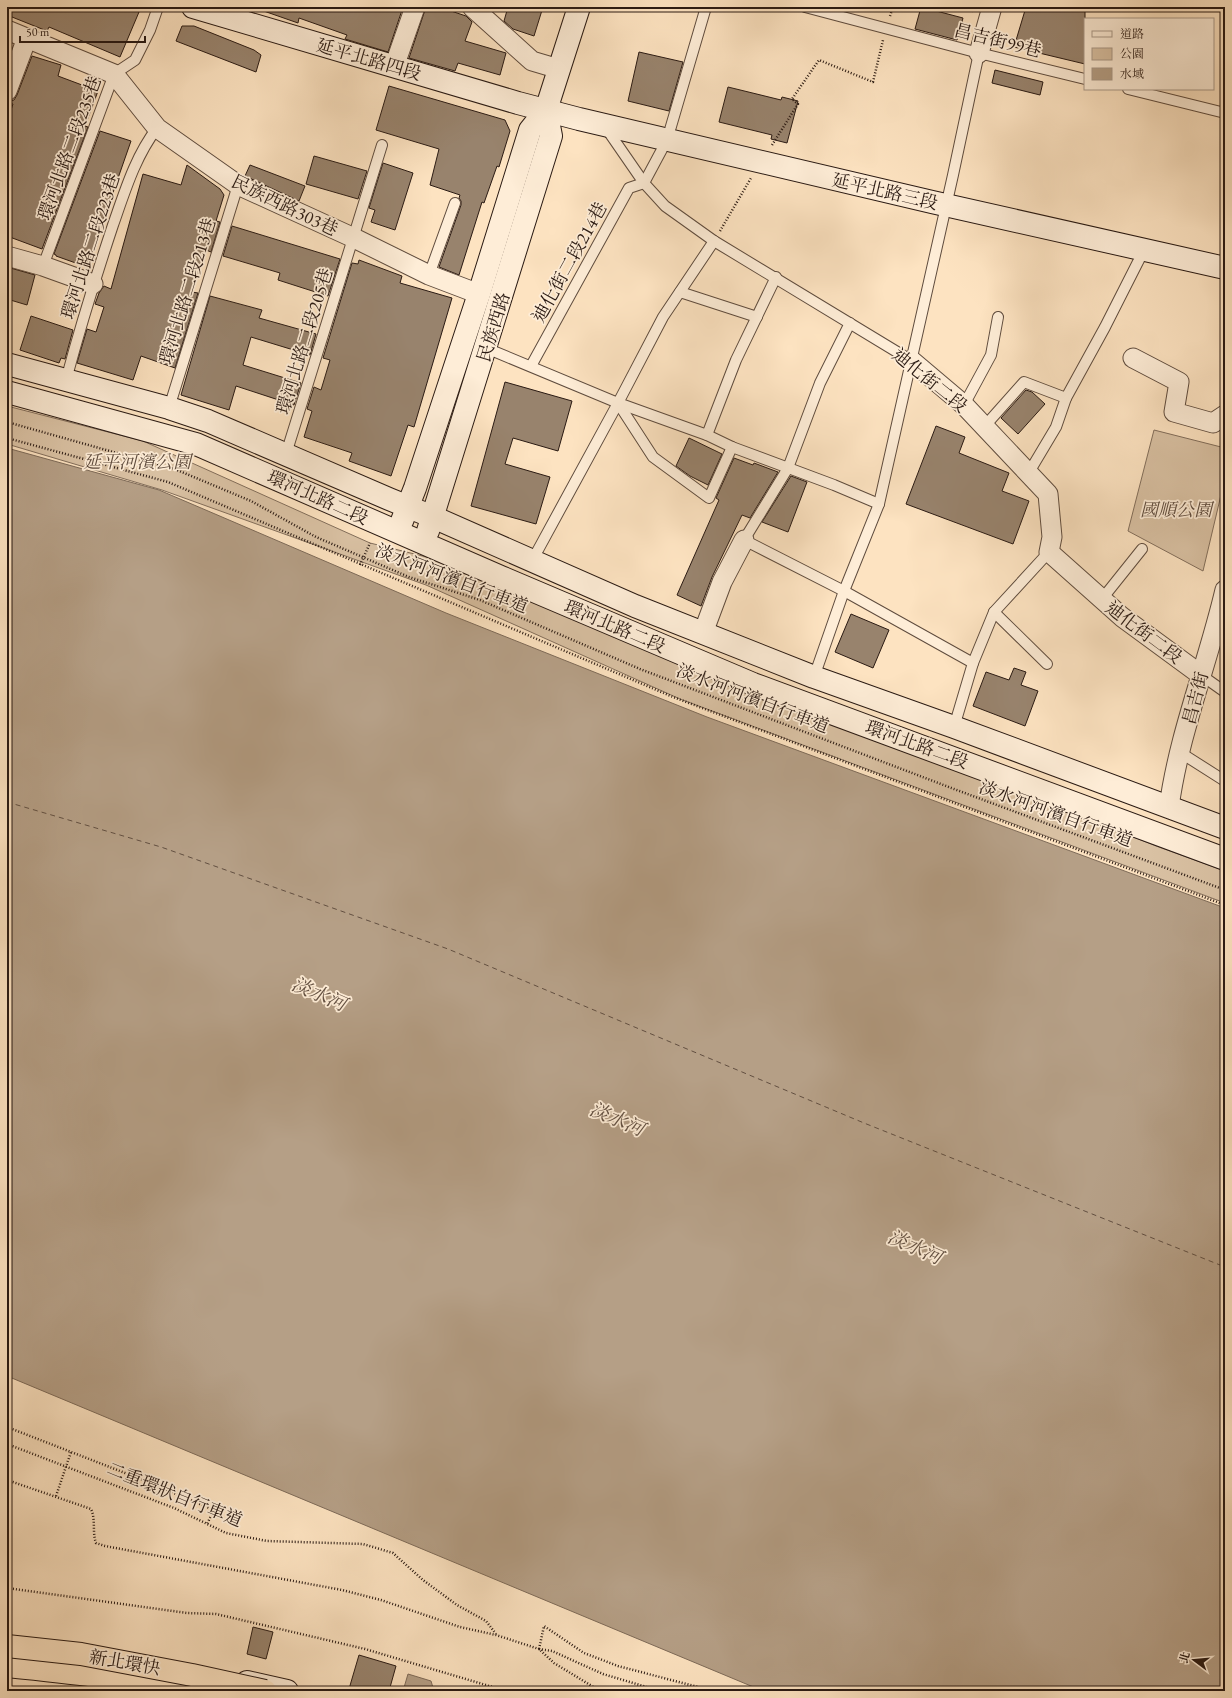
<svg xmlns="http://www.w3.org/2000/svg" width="1232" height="1698" viewBox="0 0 1232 1698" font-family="'EB Garamond','Noto Serif TC',serif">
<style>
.green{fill:#d9c1a3;stroke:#826e5b}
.water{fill:#b59f86;stroke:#7d6a58}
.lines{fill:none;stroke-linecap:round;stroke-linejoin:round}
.ferry{stroke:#624f41;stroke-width:1;stroke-dasharray:5 4;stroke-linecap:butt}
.building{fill:#98836d;stroke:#2a1a13}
.lane-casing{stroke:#5f4c3e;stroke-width:12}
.street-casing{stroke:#5f4c3e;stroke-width:21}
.secondary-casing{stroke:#2a1a13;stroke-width:24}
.highway-casing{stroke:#2a1a13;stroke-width:24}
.path{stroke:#2a1a13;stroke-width:2.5;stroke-dasharray:1 2;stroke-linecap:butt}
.lane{stroke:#feedd7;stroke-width:10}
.street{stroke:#feedd7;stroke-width:19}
.secondary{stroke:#feedd7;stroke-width:22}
.highway{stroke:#fde3c1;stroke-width:22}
.highway-bridge-casing{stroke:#2a1a13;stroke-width:24;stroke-linecap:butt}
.highway-bridge{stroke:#fde3c1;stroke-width:22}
.labels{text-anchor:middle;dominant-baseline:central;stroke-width:3.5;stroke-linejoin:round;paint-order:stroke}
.street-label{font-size:18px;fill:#2a1a13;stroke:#feedd7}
.park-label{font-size:18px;font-style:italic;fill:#5f4c3e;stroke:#feedd7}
.water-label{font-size:19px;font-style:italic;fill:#624f41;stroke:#feedd7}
</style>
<rect width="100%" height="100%" fill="#fde3c1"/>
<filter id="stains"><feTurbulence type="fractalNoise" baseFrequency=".005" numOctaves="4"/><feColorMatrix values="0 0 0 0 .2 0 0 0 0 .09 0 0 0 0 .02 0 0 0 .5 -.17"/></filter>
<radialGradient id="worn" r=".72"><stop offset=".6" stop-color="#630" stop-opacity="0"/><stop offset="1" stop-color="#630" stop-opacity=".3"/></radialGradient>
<!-- green -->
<g class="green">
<polygon points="7,406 143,441 370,543 443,561 1156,846 1225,871 1225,903 680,699 426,585 162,490 7,444"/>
<polygon points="1154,430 1225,448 1225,478 1203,571 1128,531"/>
</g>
<!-- water -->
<g class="water">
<polygon points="7,448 159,490 446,613 707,717 1225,908 1225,1691 763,1691 7,1376"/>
<polygon points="408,1674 431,1681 434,1691 403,1691"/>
</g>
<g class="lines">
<!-- ferry -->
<polyline class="ferry" points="7,802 161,847 448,949 864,1123 1225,1267"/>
</g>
<!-- building -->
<g class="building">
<polygon points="7,7 127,7 139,12 120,57 49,27 47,31 7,15"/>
<polygon points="258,7 403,7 388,52 345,39 347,35 299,18 298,23 258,9"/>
<polygon points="426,7 439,7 466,16 472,22 465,41 506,53 500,75 458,63 455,71 409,58"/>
<polygon points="508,7 543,7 534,36 513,29 504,21"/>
<polygon points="921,7 963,18 957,40 915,29"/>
<polygon points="1026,7 1085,7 1085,64 1014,47"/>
<polygon points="182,26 194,26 254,50 261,55 256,72 176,41"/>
<polygon points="639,52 683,62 669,111 628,101"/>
<polygon points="32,56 61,65 58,76 98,91 85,126 88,127 42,249 7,236 7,122 13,104 7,103 7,102 14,100 17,95"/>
<polygon points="995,70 1043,82 1040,95 992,83"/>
<polygon points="389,86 505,120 510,131 499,167 497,166 484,203 482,202 459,275 439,267 461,205 461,201 459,198 460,195 430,185 439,149 376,130"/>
<polygon points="728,87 781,100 782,97 798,101 787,143 771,139 772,135 719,122"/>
<polygon points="100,131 131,141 87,267 56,256 56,255 54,254"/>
<polygon points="314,156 367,171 358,199 306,184"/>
<polygon points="383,163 413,173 395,230 371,222 375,210 369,208"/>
<polygon points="187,165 220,189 224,195 216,221 220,222 211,252 206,250 192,292 198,293 175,368 141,356 133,380 77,363 87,329 96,332 104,307 95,304 99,293 104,286 111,289 143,174 181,185"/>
<polygon points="250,165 305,186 299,201 245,176"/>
<polygon points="232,226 340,259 328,296 278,280 280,273 223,256"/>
<polygon points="359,260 402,276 400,283 452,298 414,427 408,425 391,476 349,461 352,453 304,437 312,411 307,409 314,387 321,390 330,360 323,358 352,263 358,264"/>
<polygon points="7,267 35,275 27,305 7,299"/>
<polygon points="210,296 262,310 259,318 316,334 310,355 251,337 243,365 301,383 294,405 236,386 229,410 181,395"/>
<polygon points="31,316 73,330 65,359 61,358 59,363 20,350"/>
<polygon points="505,382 572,401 558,451 513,438 505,464 550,477 536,524 471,506"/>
<polygon points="1026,390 1032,392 1045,404 1018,434 1001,418"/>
<polygon points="936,426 965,437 959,453 1009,473 1002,491 1029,501 1013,544 906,504"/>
<polygon points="689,438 722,454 708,485 690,476 676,466"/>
<polygon points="734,458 753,465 754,463 778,472 750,518 742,515 712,577 701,606 677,595 719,500 716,498"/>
<polygon points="791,476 807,482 788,532 762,522"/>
<polygon points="851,614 889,630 873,668 835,652"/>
<polygon points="1014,668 1026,672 1021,685 1038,691 1025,726 973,706 986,672 1009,680"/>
<polygon points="253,1627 273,1632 266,1659 247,1654"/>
<polygon points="359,1655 396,1666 389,1691 357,1691 349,1689"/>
</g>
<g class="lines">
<defs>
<g id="lane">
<polyline points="805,7 979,53 1085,79"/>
<polyline points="1128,89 1225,113"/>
<polyline points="606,128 644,183 665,206 714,241 912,361"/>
<polyline points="43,266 114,74 135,60 150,30 158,7"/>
<polyline points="429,275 455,203"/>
<polyline points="680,292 757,317"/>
<polyline points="850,323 820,383 788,468 744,540 844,591 973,663"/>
<polyline points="486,348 618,403 707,435 732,447 834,485 879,504"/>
<polyline points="531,366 629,188 644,183 667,140 706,7"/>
<path d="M 66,380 C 80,328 96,276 113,225 C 125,191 135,157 157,128"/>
<polyline points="618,403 653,457 709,498 732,447"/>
<polyline points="964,405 991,355 998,317"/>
<polyline points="169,408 238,185"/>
<polyline points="984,427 1024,382 1066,398 1105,327 1144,250"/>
<polyline points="707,435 736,360 776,277"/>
<polyline points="286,454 382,145"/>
<polyline points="1028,474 1056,427 1066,398"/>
<polyline points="532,561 618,403 663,317 714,241"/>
<polyline points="1102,599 1142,549"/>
<polyline points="994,612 1047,664"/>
<polyline points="1201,675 1225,692"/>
<polyline points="814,677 844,591 879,504 953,175 979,53"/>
<polyline points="954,727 973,663 994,612 1049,552"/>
<polyline points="1181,753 1225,781"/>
</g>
<g id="street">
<polyline points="472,7 532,61 559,69"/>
<polyline points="7,30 114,74 157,128 238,185 354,238 429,275 479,294"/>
<polyline points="979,53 992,7"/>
<polyline points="394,67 415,7"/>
<polyline points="7,91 27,38"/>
<polyline points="7,256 43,266 93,284"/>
<polyline points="1133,358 1179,382 1174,412 1213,423 1225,415"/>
<polyline points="912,361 964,405 1048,494 1052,537 1049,552 1122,617 1201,675"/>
<polyline points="703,633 722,582 744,540"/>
<path d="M 1169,807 C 1179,733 1208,663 1225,590"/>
</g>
<g id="secondary">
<polyline points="193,7 518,103 579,119 932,202 1225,268"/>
<polyline points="7,364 169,408 208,421 389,499 433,517 635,606 814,677 954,727 1225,828"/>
<polyline points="7,392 196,444 501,577 753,684 1225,859"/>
<polyline points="402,521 415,488 479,294 530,130 546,110 579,7"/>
<polyline points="428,531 551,136 546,110"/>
<polyline points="247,1682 287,1691"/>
</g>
<path id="highway" d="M 7,1666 C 66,1672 125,1678 183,1691"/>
</defs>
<!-- lane casing -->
<use href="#lane" class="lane-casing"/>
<!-- street casing -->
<use href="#street" class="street-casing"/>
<!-- secondary casing -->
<use href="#secondary" class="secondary-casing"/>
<!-- highway casing -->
<use href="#highway" class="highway-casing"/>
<!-- path -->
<g class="path">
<polyline points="958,7 973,11"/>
<polyline points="890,16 893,7"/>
<polyline points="772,145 798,104 792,99 819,60 873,82 883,40"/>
<polyline points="720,231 751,178"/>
<polyline points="7,422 177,470 251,501 316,537 409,577 480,600 640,669 954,789 1225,890"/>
<polyline points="7,438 168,482 673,697 1225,905"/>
<polyline points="360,565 370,543"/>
<polyline points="7,1427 143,1480 214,1510 207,1524"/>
<polyline points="7,1444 174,1508 226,1533 267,1541 363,1544 393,1553 423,1580 457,1605 486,1621 496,1634"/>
<path d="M 7,1480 L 91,1509 C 96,1520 92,1532 96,1543 L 105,1546 L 342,1590 L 381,1600 L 460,1627 L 496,1635 L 539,1649 L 554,1663 L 600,1691"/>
<polyline points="56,1496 71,1452"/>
<polyline points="7,1588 187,1613 216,1614 365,1649 506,1691"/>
<polyline points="539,1649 544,1626 584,1653 618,1666 713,1691"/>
<polyline points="539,1649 552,1651 603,1674 660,1691"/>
</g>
<!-- lane -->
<use href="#lane" class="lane"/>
<!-- street -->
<use href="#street" class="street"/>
<!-- secondary -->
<use href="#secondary" class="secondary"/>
<!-- highway -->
<use href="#highway" class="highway"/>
<defs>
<polyline id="highway-bridge" points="7,1646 81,1654 192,1675 265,1691"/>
</defs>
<!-- highway-bridge casing -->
<use href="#highway-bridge" class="highway-bridge-casing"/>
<!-- highway-bridge -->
<use href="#highway-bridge" class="highway-bridge"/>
</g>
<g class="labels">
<!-- street labels -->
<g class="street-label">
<text transform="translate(998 40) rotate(14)">昌吉街99巷</text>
<text transform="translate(369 59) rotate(16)">延平北路四段</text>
<text transform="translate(69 148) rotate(-70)">環河北路二段235巷</text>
<text transform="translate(885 191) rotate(13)">延平北路三段</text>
<text transform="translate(285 205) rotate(26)">民族西路303巷</text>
<text transform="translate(90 246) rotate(-72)">環河北路二段223巷</text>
<text transform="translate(569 262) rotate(-61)">迪化街二段214巷</text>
<text transform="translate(187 291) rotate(-73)">環河北路二段213巷</text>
<text transform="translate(493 327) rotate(-73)">民族西路</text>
<text transform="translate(304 341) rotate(-73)">環河北路二段205巷</text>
<text transform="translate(930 380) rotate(39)">迪化街二段</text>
<text transform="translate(318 497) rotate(24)">環河北路二段</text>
<text transform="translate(452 578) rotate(21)">淡水河河濱自行車道</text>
<text transform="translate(615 626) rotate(23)">環河北路二段</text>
<text transform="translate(1144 632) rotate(37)">迪化街二段</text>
<text transform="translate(753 698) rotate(21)">淡水河河濱自行車道</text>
<text transform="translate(1195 698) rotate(-75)">昌吉街</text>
<text transform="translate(917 744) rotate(20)">環河北路二段</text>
<text transform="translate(1056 813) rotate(20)">淡水河河濱自行車道</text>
<text transform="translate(175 1494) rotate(22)">二重環狀自行車道</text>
<text transform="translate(125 1662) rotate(10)">新北環快</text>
</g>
<!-- park labels -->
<g class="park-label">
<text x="137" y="461">延平河濱公園</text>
<text x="1176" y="509">國順公園</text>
</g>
<!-- water labels -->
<g class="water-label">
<text transform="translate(319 994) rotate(23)">淡水河</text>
<text transform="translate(617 1119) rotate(23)">淡水河</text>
<text transform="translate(915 1247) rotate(24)">淡水河</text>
</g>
</g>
<!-- margin -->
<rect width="1232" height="1698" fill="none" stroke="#fde3c1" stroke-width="24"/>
<rect x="8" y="8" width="1216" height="1682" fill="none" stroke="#2a1a13" stroke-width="2"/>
<rect x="12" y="12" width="1208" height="1674" fill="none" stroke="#2a1a13"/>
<!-- legend -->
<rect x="1084" y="18" width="130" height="72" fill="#feedd7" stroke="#a99989"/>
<rect x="1092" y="31" width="20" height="6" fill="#feedd7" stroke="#a99989"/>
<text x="1120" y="38" font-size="12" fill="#2a1a13">道路</text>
<rect x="1092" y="48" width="20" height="12" fill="#d9c1a3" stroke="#a99989"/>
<text x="1120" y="58" font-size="12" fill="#2a1a13">公園</text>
<rect x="1092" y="68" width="20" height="12" fill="#b59f86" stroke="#a99989"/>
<text x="1120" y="78" font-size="12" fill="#2a1a13">水域</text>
<!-- north arrow -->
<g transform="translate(1194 1660) rotate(286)" stroke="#feedd7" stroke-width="3" paint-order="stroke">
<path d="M0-3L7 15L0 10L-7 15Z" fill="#2a1a13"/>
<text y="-6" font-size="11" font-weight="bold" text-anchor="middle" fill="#2a1a13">北</text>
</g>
<!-- scale -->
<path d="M20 36v6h125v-6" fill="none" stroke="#2a1a13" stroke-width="2"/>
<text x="26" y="36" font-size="12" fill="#2a1a13" stroke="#feedd7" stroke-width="3" paint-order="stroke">50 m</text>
<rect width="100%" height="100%" filter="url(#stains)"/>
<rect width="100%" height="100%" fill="url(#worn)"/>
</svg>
